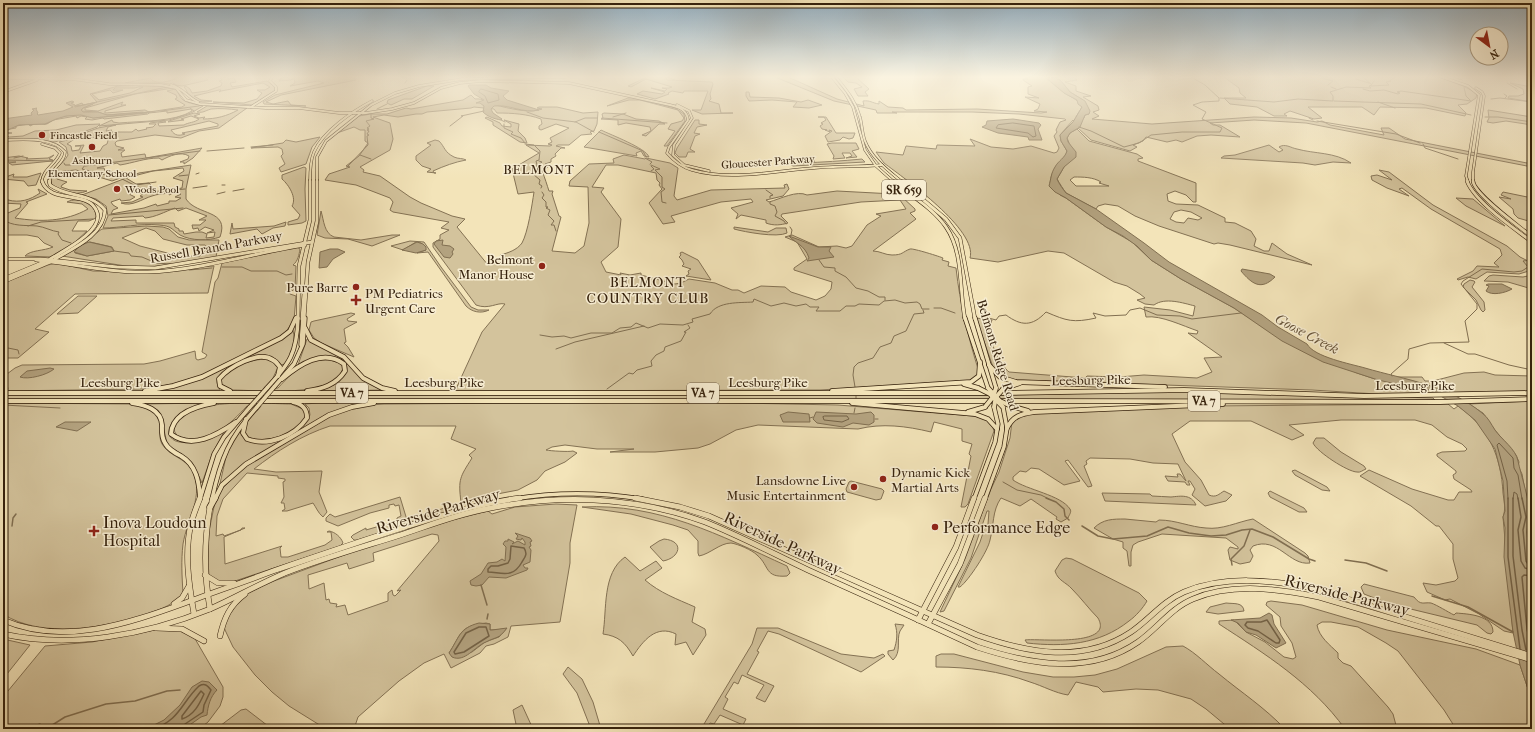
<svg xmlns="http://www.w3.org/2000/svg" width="1535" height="732" viewBox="0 0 1535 732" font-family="'IM FELL French Canon',serif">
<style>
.green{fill:#d3c39c;stroke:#847254;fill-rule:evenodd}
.water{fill:#b3a27f;stroke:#816f51}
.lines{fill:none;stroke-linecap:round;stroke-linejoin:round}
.shore-far1{stroke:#746246;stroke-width:1}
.shore{stroke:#746246;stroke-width:1.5}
.stream-far1{stroke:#816f51;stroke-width:1}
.stream{stroke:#816f51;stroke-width:1.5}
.major-far3-casing{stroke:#36220d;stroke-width:3}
.major-far2-casing{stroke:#36220d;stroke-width:4}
.major-far1-casing{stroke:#36220d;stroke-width:5}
.major-casing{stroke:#36220d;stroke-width:6}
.highway-far2-casing{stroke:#36220d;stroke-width:4}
.highway-far1-casing{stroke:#36220d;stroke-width:5.5}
.highway-casing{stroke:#36220d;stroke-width:7}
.major-far3{stroke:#f3e4b9;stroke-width:2}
.major-far2{stroke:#f3e4b9;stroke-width:3}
.major-far1{stroke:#f3e4b9;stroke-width:3.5}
.major{stroke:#f3e4b9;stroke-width:5}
.highway-far2{stroke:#f3e4b9;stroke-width:3}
.highway-far1{stroke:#f3e4b9;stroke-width:4}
.highway{stroke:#f3e4b9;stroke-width:5.5}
.major-bridge-casing{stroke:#36220d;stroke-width:5;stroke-linecap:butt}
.highway-bridge-casing{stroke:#36220d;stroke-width:5.5;stroke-linecap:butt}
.major-bridge{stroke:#f3e4b9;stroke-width:3.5}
.highway-bridge{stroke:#f3e4b9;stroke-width:4}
.poi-dot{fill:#8f2418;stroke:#f7edd2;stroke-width:1.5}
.labels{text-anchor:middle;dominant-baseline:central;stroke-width:3;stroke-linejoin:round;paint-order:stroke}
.far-poi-label{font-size:11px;fill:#36220d;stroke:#f7edd2;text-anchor:start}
.far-street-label{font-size:11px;fill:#36220d;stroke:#f7edd2}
.shield{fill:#f7edd2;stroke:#705f48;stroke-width:1}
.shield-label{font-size:12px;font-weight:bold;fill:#36220d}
.far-quarter-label{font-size:13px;letter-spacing:1px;fill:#36220d;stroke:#f7edd2}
.street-label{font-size:13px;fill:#36220d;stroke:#f7edd2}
.poi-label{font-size:13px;fill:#36220d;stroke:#f7edd2;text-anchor:end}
.neighbourhood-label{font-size:14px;letter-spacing:1px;fill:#36220d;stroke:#f7edd2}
.water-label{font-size:14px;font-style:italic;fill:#624f35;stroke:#f7edd2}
.near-street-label{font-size:16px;fill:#36220d;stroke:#f7edd2}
.near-poi-label{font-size:16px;fill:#36220d;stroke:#f7edd2;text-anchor:start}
</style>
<rect width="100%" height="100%" fill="#f3e4b9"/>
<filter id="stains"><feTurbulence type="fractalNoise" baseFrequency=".005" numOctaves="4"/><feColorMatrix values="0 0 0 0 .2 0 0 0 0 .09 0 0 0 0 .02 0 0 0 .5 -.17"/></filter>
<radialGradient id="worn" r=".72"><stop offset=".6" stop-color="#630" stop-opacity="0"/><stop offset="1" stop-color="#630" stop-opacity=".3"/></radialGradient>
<!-- green -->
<g class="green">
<path d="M 176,77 L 212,77 L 206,78 L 208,80 L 182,86 L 162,83 L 125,83 L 150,78 C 155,85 166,82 175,79 Z"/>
<path d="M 227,77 L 228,79 L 234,78 L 236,82 L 230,83 L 232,87 L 267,81 L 275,87 L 275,90 L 270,95 L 252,105 L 213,102 L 244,103 L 257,99 L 262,93 L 257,90 L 265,90 L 270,87 L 263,83 L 221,91 L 219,92 L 221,90 L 219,90 L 194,96 L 201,100 L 212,101 C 205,103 194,102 189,96 C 187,93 187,90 184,87 L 186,86 L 190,89 L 192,93 L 207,91 L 221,86 L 222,83 L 219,81 L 222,80 L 220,78 Z"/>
<polygon points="282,77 352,77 356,80 281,95 266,102 273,104 288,101 291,105 306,106 264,104 263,102 275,95 324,83 318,81 290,86 295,83 294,78 291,80 279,81"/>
<polygon points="647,77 666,77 667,80 712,82 713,84 710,94 711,99 709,101 719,104 721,113 733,113 702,114 692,110 701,110 708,91 684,91 683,93 672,91 668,93 669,94 655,99 637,94 643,91 662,94 665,92 651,88 665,91 667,89 662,88 669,88 672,87 646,79 631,87 628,86"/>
<path d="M 775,77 L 788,77 L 837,99 L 864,106 L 863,101 C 870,100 872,103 879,104 L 879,101 L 888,107 L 903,108 L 906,110 L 977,109 L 1041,113 L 1047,112 L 1034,111 L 1038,109 L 1040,104 L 1025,97 L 1039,98 L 1028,94 L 1028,87 L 1032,86 L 1023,80 L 1023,79 L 1028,79 L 1025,77 L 1045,77 C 1052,82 1056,86 1062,91 C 1070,98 1075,96 1082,107 L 1076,117 L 1084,118 L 1085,115 L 1089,114 L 1083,100 L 1070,92 L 1061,81 L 1054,77 L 1074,77 L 1077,80 L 1065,82 L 1076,86 L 1076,91 L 1091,96 L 1083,97 L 1098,106 L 1099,110 L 1093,112 L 1099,116 L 1092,119 L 1152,124 L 1254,117 L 1291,118 L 1317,122 L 1322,121 L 1330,125 L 1384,135 L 1381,128 L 1389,128 L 1405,139 L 1532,164 L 1532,167 L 1306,123 L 1254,120 L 1210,123 L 1213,125 L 1220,125 L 1240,137 L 1211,135 L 1197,136 L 1182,142 L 1176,140 L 1167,142 L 1146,137 L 1143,141 L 1133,145 L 1137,147 L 1130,151 L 1091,140 L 1078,128 L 1080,127 L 1073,120 L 1060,135 L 1061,141 L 1067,151 C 1063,164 1052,163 1050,184 L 1060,195 L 1066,198 L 1106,227 L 1132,242 L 1151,260 L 1181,279 L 1234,308 L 1263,327 L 1357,373 L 1378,380 L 1417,382 L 1395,377 L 1422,377 L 1425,381 L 1433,381 L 1464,373 L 1484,372 L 1495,375 L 1532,376 L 1532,391 L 1377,394 L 1312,390 L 1017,380 L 1002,378 L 994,370 L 976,318 L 992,320 C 991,323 990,326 989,329 C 988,339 1001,366 1009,372 L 1085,378 L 1087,376 L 1119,377 L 1144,375 L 1197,378 L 1212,372 L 1204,358 L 1222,357 L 1188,333 L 1197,334 L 1198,331 C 1183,326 1161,315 1146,317 L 1144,307 L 1170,310 L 1193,316 L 1195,306 C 1183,303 1165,297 1154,305 L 1145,304 L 1137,300 L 1145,298 L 1140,294 L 1127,286 L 1114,282 L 1064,253 L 1048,251 L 998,262 L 970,258 C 978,230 905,179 884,163 L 876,152 L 903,155 L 906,146 L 936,149 L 937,145 L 975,146 L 970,139 L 991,147 L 1013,149 L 1031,146 L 1054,153 L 1057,152 L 1059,148 L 1054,136 L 1057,132 L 1056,130 L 1060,122 L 1066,120 L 1065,119 L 1019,114 L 972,112 L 892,112 L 897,113 L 877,113 L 876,110 L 834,101 Z"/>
<polygon points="843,77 856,77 869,89 865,92 868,96 858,96 854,89 862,87 856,83 848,82"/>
<polygon points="1224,77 1439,77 1463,86 1477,93 1476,98 1467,104 1458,105 1466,113 1465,116 1426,108 1380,107 1374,115 1362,107 1308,107 1322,118 1314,119 1290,111 1284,114 1287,116 1274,116 1257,107 1230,104 1224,98 1246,98 1240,93 1239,88"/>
<polygon points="1510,83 1532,87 1532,102 1508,98 1509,96 1518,96 1524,94 1523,89"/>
<path d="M 155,85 L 173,88 L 135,94 L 85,108 L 85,110 L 98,111 L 123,102 L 121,105 L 126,105 L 105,111 L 105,113 L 145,110 L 149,112 L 182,107 L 185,105 L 175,99 L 177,98 L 176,95 L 167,91 L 175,89 C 179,92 179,97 183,100 C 189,104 197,104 203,106 L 191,113 L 169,120 L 99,126 L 112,120 L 113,122 L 119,123 C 140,121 175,122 192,111 L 191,109 L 167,113 L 167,111 L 149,113 L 148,114 L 104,119 L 103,118 L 92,120 L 85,119 L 87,117 L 81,116 L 77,118 L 76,116 L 53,120 L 47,124 L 34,124 L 30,126 L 29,124 L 16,126 L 16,128 L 10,129 L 5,132 L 12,133 L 6,134 L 9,137 L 23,136 L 35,131 L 56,130 L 76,125 L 100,124 L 97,127 L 55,142 L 3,139 L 3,132 C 13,125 24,123 36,123 C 39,123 42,124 45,124 C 49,123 53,120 56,119 C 66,115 84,112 93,118 L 147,113 L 142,112 L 107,115 L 98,112 L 81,111 L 83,108 L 93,104 L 74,106 L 82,103 L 83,105 L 97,102 L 90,94 L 118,86 ZM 138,87 L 143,87 L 130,93 L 99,100 L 92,94 L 110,90 L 113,93 L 123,90 L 113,90 L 115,88 L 135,88 Z"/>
<polygon points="427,86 434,86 412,99 404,99 391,105 387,103 388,100"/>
<polygon points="746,92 749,92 750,97 779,98 801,102 808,100 822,105 809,108 793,107 797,102 772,100 749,101 746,96"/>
<path d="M 471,95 L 475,99 C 484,98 487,103 495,105 C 509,108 529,114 542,109 L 537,108 L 539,107 L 557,107 L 583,113 L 598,112 L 597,124 L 594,131 L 590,132 L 592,134 L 581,135 L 569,145 L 558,145 L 556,146 L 565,148 L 561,148 L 555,154 L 556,156 L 551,159 L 551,162 L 545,164 L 548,167 L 542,171 C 545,178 547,185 549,191 L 553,191 L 552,194 L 559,216 L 561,217 L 552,251 L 575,253 L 584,246 L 589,223 L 588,187 L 569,186 L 570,181 L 589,164 L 614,163 L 613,159 L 624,155 L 645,159 L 646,158 L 670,163 L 678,168 L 674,196 L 677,200 L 711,190 L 785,188 L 784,185 L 787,184 L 789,189 L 783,196 L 766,200 L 769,202 C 780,199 797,190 807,195 L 837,191 L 894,194 L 901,198 L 900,196 L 901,196 L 915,209 L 915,211 L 910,213 L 916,219 L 873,251 C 880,251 885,255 892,255 C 903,255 902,252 910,249 C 913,248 941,257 943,258 L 942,260 L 949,262 L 948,266 L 956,268 C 960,304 968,337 979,372 L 974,380 L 820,390 L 455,391 L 482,332 L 505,304 C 497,302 489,310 476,305 L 433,247 L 433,243 L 440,239 L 440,235 L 449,230 L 441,228 L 449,222 L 393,212 L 390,210 L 393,202 L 390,198 L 356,185 L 325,180 L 329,174 L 350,167 L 346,166 L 359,156 L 368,143 L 365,141 L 365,130 L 360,130 L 354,127 L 337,133 L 359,116 L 371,114 L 387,114 L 406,108 L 411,109 L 463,100 ZM 474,107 L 494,109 L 497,113 C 513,113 527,114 541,119 L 542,124 L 539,126 L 539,129 L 541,130 L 556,124 L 569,128 L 550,138 L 552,142 L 548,144 L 552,145 L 550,146 L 526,145 L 539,153 L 512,169 L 518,194 L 534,192 C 532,205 528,232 522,243 C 517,250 508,253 500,255 L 504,261 L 488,265 L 457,227 L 465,219 L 452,216 L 421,203 L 410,197 L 380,176 L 363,172 L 364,170 L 360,167 L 390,150 L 393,139 L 390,123 L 373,117 L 384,115 L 398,117 L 416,114 L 422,114 L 427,112 L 471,108 ZM 606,165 L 618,165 L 656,173 L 657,180 L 660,183 L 659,185 L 662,189 L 649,203 L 663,224 L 675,222 L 671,216 L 721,202 L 751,199 L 753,202 L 731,208 L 738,214 L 736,219 L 741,215 L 766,220 L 766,223 C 774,226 781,225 788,223 L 781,216 L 782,214 L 861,202 L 900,200 L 906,209 L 876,214 L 881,216 L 867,225 L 852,246 L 846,248 L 837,246 L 819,247 L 792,235 L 785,237 L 797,242 L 807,259 L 794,268 L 794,270 L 832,282 L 831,289 L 825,296 L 816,300 L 791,292 L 785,287 L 761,286 L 744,293 L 738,290 L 732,290 L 715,283 L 689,279 L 681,283 L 675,284 L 641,275 L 641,273 L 630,275 L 620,273 L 621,275 L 606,272 L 601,262 L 618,247 L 621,219 L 601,192 L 604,188 L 592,187 Z"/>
<polygon points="628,98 632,98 675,108 684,114 685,121 667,146 664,146 675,131 668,129 671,124 682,121 684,118 678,110 640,100 629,100 607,106"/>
<path d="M 207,106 L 247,108 L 219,128 L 199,131 L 181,138 L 155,135 L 117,141 L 115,143 L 116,146 L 124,148 L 118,150 L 125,150 L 121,153 L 122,157 L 145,154 L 146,158 L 202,148 L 193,158 L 184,164 L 184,162 L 180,162 L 188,159 L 189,156 C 181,151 169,156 162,160 L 159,158 C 145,158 133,163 120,165 L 117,163 L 97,168 L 104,168 L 105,171 L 123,172 L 118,175 L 123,177 L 112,181 L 76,170 L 64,171 L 56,175 L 57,179 L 67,182 L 62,185 L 61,187 L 70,190 L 87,191 C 76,196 58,193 51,183 C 49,170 63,165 68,155 L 66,147 L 59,142 L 76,138 L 67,144 L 71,146 L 72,151 L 79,150 L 81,146 L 75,146 L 84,145 L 80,153 L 100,151 L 103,146 L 107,144 L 109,137 L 95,138 L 79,135 L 98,128 L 114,125 L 116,125 L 108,127 L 106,131 L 112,130 L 110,132 L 132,132 L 136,129 L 138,131 L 147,129 L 146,128 L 153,127 L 156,124 L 149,124 L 150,123 L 164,121 L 166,122 L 158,123 L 159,126 L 184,125 C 189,122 194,123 199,119 L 191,116 L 181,119 L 184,120 L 168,122 L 169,121 L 194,113 L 200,114 L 194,116 L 199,118 L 205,117 L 203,119 C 216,119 227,116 238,110 C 230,109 220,108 211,109 C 204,111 204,113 197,112 ZM 209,121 L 218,124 L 218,126 L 182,133 L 185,134 C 179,136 175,136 171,130 Z"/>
<polygon points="1488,110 1532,117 1532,125 1506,121 1493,123 1487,122 1489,118"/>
<polygon points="604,113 623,114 636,119 659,121 665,124 659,124 646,136 642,135 651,131 650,127 626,123 618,125 618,120 601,119 603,118 602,114"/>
<polygon points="487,117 500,123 502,126 511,127 511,124 504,120 519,124 518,131 525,138 527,143 520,142 493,125 493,122 485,118"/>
<polygon points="818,117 826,117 836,133 855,133 853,138 849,139 843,137 840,140 828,142 825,136 832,131 829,130 830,132 825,130 827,130 822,129 820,126 823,124 821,123 826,120 824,117"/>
<polygon points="695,120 699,120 699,124 707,125 697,127 694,133 700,134 695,136 690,149 695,152 688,152 686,157 679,157 675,153 677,148"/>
<path d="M 1077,129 L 1089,141 L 1137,154 L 1143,158 L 1138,159 L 1138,161 L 1196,183 L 1196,202 L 1193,202 L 1186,195 L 1175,191 L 1167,194 L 1168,201 L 1176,204 L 1198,205 L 1225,218 L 1225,222 L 1235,223 L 1251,231 L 1256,239 L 1254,246 L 1264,251 L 1269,251 L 1272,243 L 1287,254 L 1312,265 L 1230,245 L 1218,243 L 1214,244 L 1159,226 L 1135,216 L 1118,206 L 1105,204 L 1098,206 L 1096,209 L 1066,193 C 1063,189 1060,184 1057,179 L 1064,167 L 1069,162 L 1070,145 L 1067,138 L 1070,133 ZM 1074,177 C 1083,177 1093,177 1101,182 L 1099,183 L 1109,186 L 1076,186 L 1070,180 ZM 1181,210 L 1191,212 L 1202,218 L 1198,220 L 1188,218 L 1184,223 L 1176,222 L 1170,219 L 1174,212 Z"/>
<path d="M 601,130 C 611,135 646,148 649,157 L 644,156 L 641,151 L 636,153 L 637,156 L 584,147 Z"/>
<polygon points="320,137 312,147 306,164 281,172 279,168 285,164 281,156 283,154 282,149 278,147 251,148 283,143 286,140 296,142"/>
<path d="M 435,140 L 439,141 C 445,147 444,152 454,157 C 458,159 463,158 466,160 C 455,162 444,166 433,171 L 434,173 L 436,173 L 427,172 L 431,169 L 422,166 L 416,160 L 416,156 L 431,145 L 427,143 Z"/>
<polygon points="832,143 856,143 859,149 852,151 857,157 846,158 852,156 850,153 842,153 845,158 833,159 834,156 827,144"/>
<path d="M 1269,145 L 1279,152 L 1283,150 L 1279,147 C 1285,143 1291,148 1297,149 C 1315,154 1335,152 1351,163 L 1333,162 L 1315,165 L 1303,163 L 1221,158 L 1224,156 L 1235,155 Z"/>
<polygon points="54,155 49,159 53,160 52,161 12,165 9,163 16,162 3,162 3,158 19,156 28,158 26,159 48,158"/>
<path d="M 862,159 L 865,162 L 793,166 L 788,163 L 813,161 L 815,161 L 803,163 C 823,162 842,161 862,159 Z"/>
<path d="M 191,165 L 186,189 L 186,199 C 197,216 230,209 220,237 C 209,241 191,241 180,235 C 171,229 172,226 159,225 C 140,223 121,228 103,228 L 108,216 L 106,206 L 96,199 L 82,195 L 139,173 ZM 183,168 L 184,171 L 173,178 L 183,181 L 182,188 L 157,192 L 149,183 L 136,184 L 126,178 L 153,171 ZM 135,192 L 143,194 L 140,196 L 143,197 L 132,202 L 121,203 C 132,207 142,199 152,196 C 157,194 163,194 169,193 L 169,195 L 173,193 L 181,194 L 175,197 L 181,198 L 176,201 L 169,201 L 169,203 L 157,206 L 156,204 L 144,208 L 111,214 L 113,210 L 118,208 L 113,205 L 111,202 L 120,199 L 121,201 L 130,200 L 135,197 L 129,194 ZM 175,208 L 178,211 L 186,208 L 207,216 L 199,220 L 206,220 L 200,225 L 192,225 L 193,229 L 198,228 L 199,231 L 205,227 L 214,230 L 207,233 L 215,232 L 214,237 L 206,238 L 207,234 L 202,232 L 196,232 L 184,234 L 183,231 L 179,231 L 179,229 L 175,227 L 174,223 L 136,223 L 136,220 L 111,221 L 113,218 L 143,216 L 145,218 C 156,217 164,212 175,208 Z"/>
<path d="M 304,167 L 306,168 L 305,189 L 306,221 L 302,223 L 288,225 L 288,222 L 298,219 L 300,215 L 292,206 C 297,198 289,185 282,179 L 282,175 Z"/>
<polygon points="1379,170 1389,172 1433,205 1507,246 1520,257 1530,262 1532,265 1532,270 1519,274 1487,272 1476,279 1468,277 1458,280 1457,279 1473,271 1477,266 1499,267 1494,263 1502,255 1500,249 1431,209 1402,188 1399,189 1409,196 1387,188 1372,180 1371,176 1377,175 1392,180"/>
<polygon points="41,173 36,185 28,186 24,181 3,179 3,178 14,174 13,177 27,177"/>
<path d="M 38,189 L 47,194 L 26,202 L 28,203 L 15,218 C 40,222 65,222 88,209 L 82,204 L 67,202 C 78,196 97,204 96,218 L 89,221 L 78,221 L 72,231 L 87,231 L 75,242 L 50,257 L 25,256 C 30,250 44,251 53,247 L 44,243 L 38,237 L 27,235 L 5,235 L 3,237 L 3,215 L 20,208 L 21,204 L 3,203 L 3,197 L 6,197 L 8,200 C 20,203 30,200 40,193 Z"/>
<polygon points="1503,192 1532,198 1532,222 1518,218 1514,214 1513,209 1499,197 1511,199 1501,195"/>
<polygon points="1456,198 1473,199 1505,226 1466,206"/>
<path d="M 321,211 C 324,221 324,233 334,237 L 361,240 L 392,235 L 400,235 L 372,246 L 348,239 L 325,238 L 317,235 Z"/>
<polygon points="286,222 285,226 273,228 262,234 257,229 230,234 232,223 233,229 274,226"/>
<path d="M 146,226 L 163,227 L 169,229 L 178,237 L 189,240 L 219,240 L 216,257 L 163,266 L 132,267 L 62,256 L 102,229 ZM 146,228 L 155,231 L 163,239 L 187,245 L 205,245 L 207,249 L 200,256 L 179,256 L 140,246 L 122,238 ZM 90,242 L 112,247 L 114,251 L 87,256 L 75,253 L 77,248 Z"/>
<path d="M 734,227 L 768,232 L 776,228 L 786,228 L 787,233 C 777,238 745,232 734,229 Z"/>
<path d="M 410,241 L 424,242 L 441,267 L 471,307 L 478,310 L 489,310 C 481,314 472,312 466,306 L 428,252 L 417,253 L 426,250 L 421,243 L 416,242 L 403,250 L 391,246 Z"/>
<path d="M 297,247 L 300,249 C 299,255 298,261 293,265 L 296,266 L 295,289 L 290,292 L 290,294 L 296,296 L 294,320 L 285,333 L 279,338 L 203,375 L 178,383 L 146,389 L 3,391 L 3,377 L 15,368 L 22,365 L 144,364 L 160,361 L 195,351 L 196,359 L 198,360 L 205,358 L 207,355 L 202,352 L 215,282 L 218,278 L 222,263 Z"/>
<polygon points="682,252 698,260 711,280 686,276 689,274 688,271 691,269 682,266 684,264 682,260 679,257 681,255 680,253"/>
<polygon points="56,263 93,271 135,272 214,266 208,293 75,294 35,329 49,332 18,358 3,358 3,283 48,265"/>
<polygon points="1493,275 1523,277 1532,275 1532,289 1508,282 1484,281 1489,276"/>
<polygon points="1470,280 1474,281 1475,282 1472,287 1484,302 1485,310 1483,312 1481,310 1476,300 1463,287 1464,284"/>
<polygon points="78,296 97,296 78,313 57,314"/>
<polygon points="351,313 355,314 347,319 348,321 357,322 344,329 346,342 344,343 348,347 354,357 321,343 314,338 309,330 311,322 314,321"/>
<path d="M 293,330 C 296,343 292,353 285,364 L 281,365 C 279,361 277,359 272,358 C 260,355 217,366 217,382 C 217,385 219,388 220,390 L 153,391 L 212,374 L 271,345 Z"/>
<path d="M 307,339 L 343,358 L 364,381 L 384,390 L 320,391 C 326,388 332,386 337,383 C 351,373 351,357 331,357 C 320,357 308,360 298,365 Z"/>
<path d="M 266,359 L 274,362 L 278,367 L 273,378 L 263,389 L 278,388 C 296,368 314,352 342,364 L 343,368 C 336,399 257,390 232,390 L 221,384 C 219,368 254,359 266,359 Z"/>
<polygon points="1184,391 1433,398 1435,400 3,399 3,395 1012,395"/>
<polygon points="1532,401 1532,581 1527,530 1530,517 1522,474 1518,466 1519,462 1516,455 1494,429 1483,413 1469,404"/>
<path d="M 688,402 L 838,405 L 973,416 C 983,417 992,421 994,431 L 968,504 L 965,507 L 961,507 L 971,456 L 969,454 L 972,444 L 962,441 L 962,429 L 934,422 L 931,432 C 906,426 882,423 858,429 L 758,425 L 736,430 L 710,444 L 698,448 L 655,452 L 610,452 L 634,449 L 597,449 L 565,445 L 552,447 L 546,450 C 551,451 569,452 573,451 L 577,453 L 565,462 L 545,471 L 537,480 L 518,490 L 487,496 L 462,505 L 459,504 L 461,502 C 458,479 460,477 472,458 L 469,455 L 476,449 L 451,439 L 456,426 L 330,426 C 302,435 277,451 254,469 L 276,472 L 322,471 L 319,492 L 327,512 L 323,517 C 318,513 316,507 313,503 L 287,511 L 282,511 L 285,509 L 284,503 L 281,503 L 284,497 L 283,482 L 285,481 L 285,479 L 278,478 L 278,476 L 247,473 L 223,499 L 217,516 L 216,536 L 223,534 L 224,536 L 241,530 L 242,528 L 245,528 L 224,537 L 225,564 L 282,546 L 280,548 L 281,557 L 288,557 L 325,545 L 332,540 L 331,532 L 327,532 L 329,531 C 335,532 341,537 343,543 L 340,546 L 232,582 L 220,582 L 209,575 L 208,562 L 209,531 L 215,502 L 222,489 L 243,468 L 326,417 C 344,410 364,405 384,404 Z"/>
<path d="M 3,403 L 132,404 C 144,406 161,411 161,426 C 160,433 159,438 162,444 C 169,456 185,458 192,470 C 205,495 187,519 183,544 C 181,561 182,577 183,593 C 174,605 161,609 147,614 C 106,628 41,639 3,614 Z"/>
<path d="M 208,403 C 198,408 182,412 174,420 C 171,424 168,429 169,434 C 175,452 212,436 224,432 L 213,452 L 202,483 L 193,464 L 189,459 L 171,447 L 167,443 L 161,417 L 144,404 Z"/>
<polygon points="318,403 367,403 342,409 252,460 219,488 228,448 240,430 242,436 249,441 272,441 304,425 310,415 309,408 305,404"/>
<path d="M 291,404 L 303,409 C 304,412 306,415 305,418 C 300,436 242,451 245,428 C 246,419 257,413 261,406 L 247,406 C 231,423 209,446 183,438 C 178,437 176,435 174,430 C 177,395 267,404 291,404 Z"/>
<path d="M 1448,404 L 1454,409 L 1458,406 C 1489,428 1501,456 1503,493 C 1504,501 1506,509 1503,517 L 1513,633 L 1504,631 L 1479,614 L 1450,599 L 1445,600 L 1427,592 L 1423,583 L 1436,585 L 1455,581 L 1458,578 L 1453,559 L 1453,544 L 1439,526 L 1436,526 L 1411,506 L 1360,476 L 1369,470 L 1412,489 L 1448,500 L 1454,500 L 1459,492 L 1472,492 L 1471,490 L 1454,479 L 1453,475 L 1456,473 L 1456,471 L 1437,456 L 1437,454 L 1442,452 L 1465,451 L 1467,449 L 1462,444 L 1447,437 L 1432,425 L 1415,420 L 1341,420 L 1289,425 L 1304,435 L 1292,440 L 1251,421 L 1190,421 L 1172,434 L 1185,462 L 1201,480 L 1209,495 C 1216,498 1219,494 1224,491 L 1232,495 L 1226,501 L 1205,506 L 1192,495 L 1195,489 L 1190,481 L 1188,481 L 1190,485 L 1187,485 L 1185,482 L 1168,481 L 1165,476 L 1178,477 L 1177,474 L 1180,474 L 1186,481 L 1178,464 L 1153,463 L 1130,459 L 1090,458 L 1086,461 L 1087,464 L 1084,466 L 1092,486 L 1088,487 L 1068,460 L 1065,461 L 1080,481 L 1064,485 L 1039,469 L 1031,468 L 1026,472 L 1020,471 L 1013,477 L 1013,480 C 1027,490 1061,495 1070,509 C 1072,512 1069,515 1068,518 L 1061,522 L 1056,519 L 1057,517 L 1031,499 L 1020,506 L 1001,498 C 992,511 994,525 990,540 C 988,551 969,580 960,587 L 958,587 L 980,542 L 984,530 L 988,524 L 989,511 L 987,511 L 971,558 L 944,611 L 940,612 L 965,559 L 991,489 L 999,472 L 1010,438 L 1012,421 L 1024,414 L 1207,406 Z"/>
<path d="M 1316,438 L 1324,438 L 1341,452 L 1364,466 L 1366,469 C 1363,470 1360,473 1357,472 C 1348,472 1317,452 1313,443 Z"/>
<polygon points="1295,470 1327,487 1330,491 1322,490 1295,475 1292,471"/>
<polygon points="851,481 882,489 884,491 881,499 876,500 847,492 846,489 849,482"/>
<polygon points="1270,491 1304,508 1307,512 1299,512 1270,497 1268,493"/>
<path d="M 1102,493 L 1150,494 L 1152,496 C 1158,496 1165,497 1171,497 C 1181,496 1191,494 1196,505 L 1105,501 Z"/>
<polygon points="400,497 407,520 454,505 454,507 451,511 357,540 354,540 351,537 353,535 366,528 366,530 397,521 397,518 401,516 399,505 395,506 394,504 389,505 389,508 370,513 338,526 326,521 326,518 330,514 335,517"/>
<path d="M 556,504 L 577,505 L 570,543 L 570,563 L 560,622 L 511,626 L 508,637 L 494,644 L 486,646 L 480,653 L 451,668 L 444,654 L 424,663 L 399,681 L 358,717 L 354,729 L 326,729 L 289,706 L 272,692 L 255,675 L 233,647 L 225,630 L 224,626 L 226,616 L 247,593 L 274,581 L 360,549 L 452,520 L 488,511 L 492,514 L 515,507 ZM 432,534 L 438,535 L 439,541 L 397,591 L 401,590 L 395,596 L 393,595 L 392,590 L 388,593 L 388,601 L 348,615 L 345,605 L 336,607 L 337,604 L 330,603 L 329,599 L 326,600 L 324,583 L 309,589 L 308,575 L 347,563 L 349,569 L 374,561 L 373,553 ZM 486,623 L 490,624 L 490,630 L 492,630 L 506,629 L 499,637 L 485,642 L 472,652 L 449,653 C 463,632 458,627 486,623 Z"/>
<path d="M 582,507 C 659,503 719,535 787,566 L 790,573 L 787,576 C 764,578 770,566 757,555 C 752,550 738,544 731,543 C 720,543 710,554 699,556 L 698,553 L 698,541 L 688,530 L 673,525 L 631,514 Z"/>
<path d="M 1125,519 L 1156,522 L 1159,520 C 1176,520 1190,527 1206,528 C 1222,530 1237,522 1253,519 L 1305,553 L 1308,556 L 1310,563 C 1289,566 1278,536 1253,546 L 1250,550 L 1253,556 L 1250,562 L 1240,564 L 1230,560 L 1228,550 L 1230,547 L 1238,549 L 1238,547 L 1226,538 L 1162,534 L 1138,542 L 1133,545 L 1131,552 L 1131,566 L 1129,566 L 1127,551 L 1123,548 L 1123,542 L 1113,539 L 1094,528 C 1103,519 1113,519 1125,519 Z"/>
<path d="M 664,539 C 685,541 680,558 663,561 L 650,547 L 659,541 Z"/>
<path d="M 625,557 L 640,571 L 656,561 L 662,568 L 645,580 C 660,593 677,599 695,607 L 692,622 L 705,629 L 706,635 L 693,655 L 686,642 L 675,645 L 676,634 C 656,624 643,641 633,656 C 625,642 618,636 603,634 C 607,610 602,573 625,557 Z"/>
<path d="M 1066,558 L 1072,559 L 1139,593 L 1147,601 C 1143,608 1136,616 1129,621 C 1099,645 1063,647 1027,643 L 1025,640 C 1036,638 1115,648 1098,618 C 1089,609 1081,598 1072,589 C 1066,582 1058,581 1055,571 L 1062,560 Z"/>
<path d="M 1364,584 L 1414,597 C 1421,606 1423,602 1431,603 C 1437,605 1448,612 1454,615 L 1456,613 C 1468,614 1493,615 1493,632 L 1491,634 L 1487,633 L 1477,625 L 1390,604 L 1364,594 L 1361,587 Z"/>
<path d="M 1271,601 L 1302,605 L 1387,630 L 1476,649 L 1520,665 L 1532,701 L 1532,729 L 1456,729 L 1444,710 L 1398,651 L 1386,643 L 1358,627 L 1331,622 L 1322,622 L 1317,625 C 1319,637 1330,645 1338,653 L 1338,658 L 1343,663 L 1351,666 L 1388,707 L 1393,714 L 1397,729 L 1345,729 C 1312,683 1265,654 1219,624 L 1219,621 L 1234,620 L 1246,632 L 1265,642 L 1284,657 L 1293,659 L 1296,657 L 1292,643 L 1281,626 L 1280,617 L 1266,605 L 1267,602 Z"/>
<path d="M 1226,603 C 1234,604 1243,602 1244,611 L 1218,614 L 1206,612 L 1210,607 Z"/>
<path d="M 895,624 L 904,625 C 903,627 901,629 900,631 C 896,640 902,652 893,660 L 888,654 L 888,651 L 894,650 C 897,641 898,633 895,624 Z"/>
<polygon points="757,628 778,628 841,654 874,658 883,654 885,656 861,672 779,634 768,631 757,651 759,652 747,674 774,686 765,702 756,698 764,685 742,675 738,684 734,682 725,697 728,699 723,709 746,719 743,725 720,715 714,724 710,723 706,729 701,729 752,644"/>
<polygon points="160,629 175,629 194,637 223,687 223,697 220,706 208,722 199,729 3,729 3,697 45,646 92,642"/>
<polygon points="3,639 30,645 3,679"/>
<path d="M 1183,646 C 1196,653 1207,665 1219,674 C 1242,693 1264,707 1285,729 L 1230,729 L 1206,709 L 1191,699 L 1158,690 L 1136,689 L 1103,692 L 1098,687 L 1076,682 L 1068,695 C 1055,693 1043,686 1030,682 C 1000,671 968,667 936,667 L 936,656 L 941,654 L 954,654 L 1023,672 L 1053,677 L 1074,677 L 1095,675 L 1117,669 L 1166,647 Z"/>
<polygon points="568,667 582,679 593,702 601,729 591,729 577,693 563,674"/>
<polygon points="522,705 533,729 517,729 513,710"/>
<polygon points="246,709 272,729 216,729 241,710"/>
</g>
<!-- water -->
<g class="water">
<path d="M 1045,77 L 1054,77 L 1061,81 L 1070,92 L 1085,101 L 1090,111 L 1089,114 L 1085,115 L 1080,127 L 1070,133 L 1067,138 L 1068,142 L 1076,152 L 1076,157 L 1064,167 L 1057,179 C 1059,184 1063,189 1066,193 L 1096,209 L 1144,243 L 1169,262 L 1262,315 L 1278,327 L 1307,344 C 1314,357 1351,364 1365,368 C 1406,380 1448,385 1482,413 C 1488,417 1491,424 1495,430 C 1501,439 1516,449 1518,461 C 1521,475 1530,502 1530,517 C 1530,522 1527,527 1527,532 C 1528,549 1531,566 1532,583 C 1533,622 1532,662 1532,701 L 1520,665 L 1513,632 L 1504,557 L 1505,528 L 1503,517 L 1505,511 L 1503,481 L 1495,449 L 1475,420 L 1458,406 L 1430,390 L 1410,387 L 1378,380 L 1323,362 L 1282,341 L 1234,308 L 1181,279 L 1151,260 L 1137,246 L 1123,236 L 1106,227 L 1066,198 L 1055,192 L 1049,186 C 1051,179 1051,173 1055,167 C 1058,161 1065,158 1067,151 L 1061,141 L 1060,135 L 1073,122 L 1082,107 L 1078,104 L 1077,100 L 1064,93 Z"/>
<path d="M 469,85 L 486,85 L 491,88 L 509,91 L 503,96 L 507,100 L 539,110 C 523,114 509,104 494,106 L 491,109 L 493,113 L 502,119 L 501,120 C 495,119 488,117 483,112 L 484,106 L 480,103 L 476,103 L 484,100 L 474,94 L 468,86 Z"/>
<polygon points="72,101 74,102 71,103 75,105 75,107 97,102 83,108 81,110 83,112 98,112 107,115 150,112 93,118 81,115 66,116 56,119 45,124 19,125 3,132 3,119 32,115 31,113 34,110 32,109 37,108 36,109 38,113 37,114 38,115 63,111 73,107 66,103"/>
<polygon points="1013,119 1039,123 1041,125 1038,129 1042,140 1029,140 1028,137 998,133 982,127 986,125 987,121"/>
<path d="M 789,236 L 818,247 L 831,247 L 829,251 L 834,257 L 807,261 L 809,258 C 805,245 795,243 789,236 Z"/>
<polygon points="443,240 442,245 450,246 454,249 452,252 453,254 450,258 444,257 434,244 436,241"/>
<polygon points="89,242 111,247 114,251 87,256 74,252 79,246"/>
<polygon points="417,242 423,244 426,247 426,250 416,253 402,250"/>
<polygon points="330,249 338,249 345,252 333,259 327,267 319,268 320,252"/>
<path d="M 1242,269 L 1270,274 L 1275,277 C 1261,291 1252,284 1241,271 Z"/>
<path d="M 1488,284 L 1502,284 L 1512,289 C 1505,293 1492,296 1486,291 L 1489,286 L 1486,285 Z"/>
<path d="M 50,368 L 54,369 C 47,375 28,380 20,377 L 27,371 Z"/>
<polygon points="788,412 809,414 810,422 783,422 780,415"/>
<polygon points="816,412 856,414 871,412 874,415 874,422 869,425 853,423 843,427 817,423 813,419"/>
<polygon points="65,422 91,422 77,431 56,427"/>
<polygon points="515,533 530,538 532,541 530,542 531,546 529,547 531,550 530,562 523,565 525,568 528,568 527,570 506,578 489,577 482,585 476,586 471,585 470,581 481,574 488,563 497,562 502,559 505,561 506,547 503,544 505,541 508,541 508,539 514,542 512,544 518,541 525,545 525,542 522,538 521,540 516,539 518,536"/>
<polygon points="1269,613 1272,615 1274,624 1286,643 1276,648 1256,635 1246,632 1238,623 1231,620 1260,618"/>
<path d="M 479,623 L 490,624 L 490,630 L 492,630 L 507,628 C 498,640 497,636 486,642 C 475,646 465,663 452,657 L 449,653 C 459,638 459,628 479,623 Z"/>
<path d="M 202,681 L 209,682 L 217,690 C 210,697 208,706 207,715 L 201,717 L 184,729 L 146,729 L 164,720 L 180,705 L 192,687 Z"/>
</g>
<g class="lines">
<!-- shore-far1 -->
<g class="shore-far1">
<polygon points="481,89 498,94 499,100 488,103 485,96 479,92"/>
<polygon points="1013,123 1034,126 1036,136 1033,137 1028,133 996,128 998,125"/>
<polygon points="825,416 847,416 849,419 842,422 824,420 823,417"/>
<polyline points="1508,499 1507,481 1497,445 1499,443 1513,458 1514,468 1518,475 1522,499"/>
<polyline points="1513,499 1514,492 1517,494 1518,499"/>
</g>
<!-- shore -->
<g class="shore">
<polyline points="1508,498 1508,557 1520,649"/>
<polyline points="1513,498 1513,556 1522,630 1526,650"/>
<polyline points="1518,498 1521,517 1518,530 1521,561 1525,568 1532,570"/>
<polyline points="1522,498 1526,517 1523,530 1526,561 1528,564 1532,565"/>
<path d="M 511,546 L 524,548 C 528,554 525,557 522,562 C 513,578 504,573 488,572 L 488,569 L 491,566 L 498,566 L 508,563 L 510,559 Z"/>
<polyline points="1532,576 1524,575 1522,577 1527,629 1532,650"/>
<polygon points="1267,620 1280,640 1279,643 1276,643 1258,631 1248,628 1245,625 1247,622 1261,622"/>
<polygon points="479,627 486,627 489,636 464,652 455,654 454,652 466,633"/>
<path d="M 201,691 L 204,694 C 199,705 194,715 182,719 L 182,716 Z"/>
<path d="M 153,729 C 180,720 181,703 199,686 C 205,683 207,685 211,690 L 204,705 L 203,712 L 185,724 L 184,729"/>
</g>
<!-- stream-far1 -->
<g class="stream-far1">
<polyline points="667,77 675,80"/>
<polyline points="1317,77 1333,81 1328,85"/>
<polyline points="1453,77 1462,80"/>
<polyline points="1382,78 1386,77"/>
<polyline points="406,79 407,77"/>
<polyline points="1356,79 1369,83"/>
<polyline points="173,83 176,85"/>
<polyline points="405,83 407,80"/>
<polyline points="1507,83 1517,89"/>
<polyline points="1372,84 1374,81"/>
<polyline points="1371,86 1389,85 1386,82 1391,81 1389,81 1396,77"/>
<polyline points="1331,87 1336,89"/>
<polyline points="1464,87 1466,96 1470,100"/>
<polyline points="1363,89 1370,91 1384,90 1398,94 1400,93 1397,92 1401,91 1471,101"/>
<polyline points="1504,94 1507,96 1505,98"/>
<polyline points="1220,98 1274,102 1298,99 1333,101 1333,96 1330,92 1346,87 1371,88 1369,86 1372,85 1363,77"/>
<polyline points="1491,99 1500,98 1532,102"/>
<polyline points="1334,101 1421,104 1471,115"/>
<polyline points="97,102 167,87"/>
<polyline points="1378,102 1395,108"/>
<polyline points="190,108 194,111"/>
<polyline points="377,109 387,104"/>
<polyline points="161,111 199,106"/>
<polyline points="150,112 155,112"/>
<polyline points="527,112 543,118 576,122 594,132"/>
<polyline points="3,115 6,115 6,119"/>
<polyline points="613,117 626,113"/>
<polyline points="1485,117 1498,117 1532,122"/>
<polyline points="602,118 667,123"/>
<polyline points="1309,118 1313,120"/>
<polyline points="501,120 505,122"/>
<polyline points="1317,121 1396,134 1420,143"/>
<polyline points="575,122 585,118 597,118"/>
<polyline points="504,124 504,128 513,132 511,134 521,138 525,143"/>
<polyline points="450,126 463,116 461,116 484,111"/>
<polyline points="1079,127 1091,131 1124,147 1139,143 1151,135 1182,132 1220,132 1222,128 1202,119 1206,112 1193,105 1202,102 1219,101 1219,98 1205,85 1191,77"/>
<polyline points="599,132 643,151 646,157"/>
<polyline points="525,144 534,145 540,151 539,160 536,161 537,165 533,174 540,180 539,184 542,186 541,188"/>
<polyline points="1423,144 1425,148 1458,159"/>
<polyline points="251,147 273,145"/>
<polyline points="207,151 244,148"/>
<polyline points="360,155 371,159"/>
<polyline points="14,158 23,156"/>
<polyline points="645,158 652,162 650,164"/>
<polyline points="3,160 53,161"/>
<polyline points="64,163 65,165 85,165 82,169 117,178"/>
<polyline points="538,165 542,162 539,161"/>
<polyline points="651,165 660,169 655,170 662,177 662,187 665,189 661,192 662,202 666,203"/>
<polyline points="85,166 200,151"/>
<polyline points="651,166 654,169 651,171"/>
<polyline points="347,167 368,145 367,136 369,135 367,134 369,131 367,130 369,129 367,128 370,126 366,121 374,119 371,118 371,114"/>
<polyline points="196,174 199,173"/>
<polyline points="179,176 188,175"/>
<polyline points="122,179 148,192 185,189"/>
<polyline points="136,185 156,182"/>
<polyline points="222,185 225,185"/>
<polyline points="193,188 207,186"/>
<polyline points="766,190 773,195 770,196 770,198"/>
<polyline points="233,191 244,189"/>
<polyline points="542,192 544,195 542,198 546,202 546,207 548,207 546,208 550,210 548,215 554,221 551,225 554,225 556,231"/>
<polyline points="217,194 225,192"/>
<polyline points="770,202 770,204 775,206 777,212 775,216 784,221 786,224"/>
<polyline points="109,215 183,208"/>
<path d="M 3,219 C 11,227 27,225 37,226 C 45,227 51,231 59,232 L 58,234 L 62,240 L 71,243"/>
<polyline points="28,226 41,222 93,219"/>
<polyline points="790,227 792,230 791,235"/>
<polyline points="114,251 129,253 131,256 142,257 156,263 171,264"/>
<polyline points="819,260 824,267 835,268 835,271 846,277 856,288 868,291 879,297 885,297 885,300"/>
<polyline points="222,267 242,267 251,271 277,271 286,275 292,274"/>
<polyline points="189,270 212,268"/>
<polyline points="934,308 941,308 955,313"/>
<path d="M 985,317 L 996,320 L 999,316 L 1006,315 C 1021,326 1032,327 1046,312 C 1067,321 1073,323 1096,318 L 1093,313 L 1105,316 L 1126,315 L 1130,310 L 1140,308 L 1157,315 L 1180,316 L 1192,319 L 1241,313"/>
<path d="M 540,335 L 552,337 L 564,336 L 571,338 L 591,333 L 612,333 L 620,328 L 631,327 L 636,323 L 648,328 L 660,324 L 683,325 L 693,322 L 692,319 L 710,314 C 718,301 740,303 753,302 L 754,299 L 771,306 L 784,303 L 796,306 L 806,304 L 810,307 L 819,307 L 816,311 L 840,311 L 846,306 L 855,306 L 859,304 L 879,305 L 884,301 L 895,300 L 905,303 L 917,302 L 920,304 L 922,309 L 929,309"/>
<polyline points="1444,343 1468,354 1475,354 1509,365 1532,370"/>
<polyline points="3,347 18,350 19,354"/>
<polyline points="556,349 575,342 644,326"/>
<polyline points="1392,376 1391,374 1408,359 1409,349 1430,343 1469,342 1465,321 1477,309 1477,304 1461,284 1463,281 1482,269 1514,272 1522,271 1528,267 1523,261 1532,260"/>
<polyline points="3,383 7,384 8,389"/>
<polyline points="855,387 853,375 854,367 858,363 873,358 880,347 891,343 894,336 906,331 914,314 924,313 923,310"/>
<polyline points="607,389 629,373 633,374 637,370 652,366 651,361 656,355 664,351 665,347 681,341 686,332 684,332 690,328 688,325"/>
<polyline points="856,396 856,398"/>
<polyline points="3,405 60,408"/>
<polyline points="854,413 855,408"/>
<polyline points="810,418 813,417"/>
<polyline points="875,419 878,419"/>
<polyline points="1003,482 1017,490 1041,495 1049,499"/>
</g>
<!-- stream -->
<g class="stream">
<polyline points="1046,498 1056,502 1064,509 1065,516 1069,520"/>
<polyline points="12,526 13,518 16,514"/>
<polyline points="1082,526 1098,536 1113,539 1147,536 1168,527 1189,533 1211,536 1226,535 1242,530 1252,529 1273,537 1309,559 1315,561"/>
<polyline points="1345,560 1366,563 1387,571"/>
<polyline points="1232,565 1231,559 1244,546 1250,530"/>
<polyline points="481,585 487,605"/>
<polyline points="1432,596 1468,607 1513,632"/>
<polyline points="487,619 488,614"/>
<polyline points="27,729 40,724 40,729"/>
<polyline points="46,729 65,717 106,704 135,701 167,691 180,690"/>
</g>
<defs>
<g id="major-far3">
<polyline points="832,77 845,93 853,107 865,150 876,166 894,182"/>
<path d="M 836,77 C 846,90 856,101 860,117 C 862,124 862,133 865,141 C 872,159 889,171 902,182"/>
<polyline points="1442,77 1468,86 1479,95 1466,176 1468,182"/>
<path d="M 3,78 L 72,79 L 109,84 L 161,85 L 176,88 L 186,100 L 200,104 L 266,108 L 299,108 L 339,113 L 366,113 L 392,109 L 414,103 L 441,88 L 460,83 L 481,81 L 569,83 L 670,105 C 679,107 687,110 688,120 L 669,147 L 667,153 C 674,161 681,167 692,170 C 729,181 776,171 814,168 C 837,166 859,167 882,165"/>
<path d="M 171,85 C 183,88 187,97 198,102"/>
<polyline points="3,92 37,80"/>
<polyline points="677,105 689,111 692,118 674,145 673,155 684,165 709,171"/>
<polyline points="251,107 276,91 276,87 270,81 272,77"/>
<path d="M 3,140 C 22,140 52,136 65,152 C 65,164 48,169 50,182"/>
<path d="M 42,144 L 55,148 L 60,153 C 56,164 42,170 42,182"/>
<path d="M 310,182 C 310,172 310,161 314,152 C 323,131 353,111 372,101"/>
<polyline points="317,182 317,157 326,141 371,105 395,93 419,86 462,79 566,77"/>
<polyline points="1473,182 1473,172 1484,96 1482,92 1476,88"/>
</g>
<g id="major-far2">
<path d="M 42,181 C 50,205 89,189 97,212 C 104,231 63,251 50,259"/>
<path d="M 49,181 L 50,185 C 67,198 91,192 105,210 C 104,235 74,248 55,259"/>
<path d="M 893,181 C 911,196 933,208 946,227 C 964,253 959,290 965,319"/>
<polyline points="901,181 946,219 960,238 975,319"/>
<path d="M 1467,181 C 1475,202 1514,228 1532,242"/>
<path d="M 1473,181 C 1474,194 1520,227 1532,237"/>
<polyline points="3,259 41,259 117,267 155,268 312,242"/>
<path d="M 36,260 C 73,264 111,273 148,272 C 201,270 253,253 305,245"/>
<polyline points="3,279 44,262"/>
<polyline points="3,282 50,262"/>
<polyline points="298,290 304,293 302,319"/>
<polyline points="298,319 299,266 310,220 310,181"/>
<polyline points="304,319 308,262 317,221 317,181"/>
</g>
<g id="major-far1">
<polyline points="965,318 988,388"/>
<polyline points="975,318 996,388"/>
<polyline points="301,345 303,318"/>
<polyline points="274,387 294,364 303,344 305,318"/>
<path d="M 267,388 C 290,363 297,353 298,318"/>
<polyline points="200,499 214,454 224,437 250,407"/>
<path d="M 212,499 C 221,458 229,438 257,407"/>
<path d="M 513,499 C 556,492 598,492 642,499"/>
<polyline points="974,499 995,442 998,424 994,407"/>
<polyline points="985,499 1004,447 1007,428 1003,407"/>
</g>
<g id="major">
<path d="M 635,498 L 680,507 L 709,516 L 977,635 C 1028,653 1083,664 1131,632 C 1149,620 1163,601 1184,592 C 1225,575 1270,580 1312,588 L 1532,656"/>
<polyline points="212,501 213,498"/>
<path d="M 210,507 C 204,541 204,575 210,609"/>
<polyline points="205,575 218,583 234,583"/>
<polyline points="174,604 182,598 189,586"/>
<path d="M 194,614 C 189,585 184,553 191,524 C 193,515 197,506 200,498"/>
<path d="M 3,620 C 63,646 127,624 185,603 C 214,592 244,582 273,571 C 317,556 361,541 405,527 C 443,515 480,503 520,498"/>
<polyline points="918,620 956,547 974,498"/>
<polyline points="928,624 960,564 985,498"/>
<polyline points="156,628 182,629 204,641"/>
<path d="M 3,634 C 71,649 146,635 210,609 C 235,598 259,584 285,573 C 321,559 359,548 397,536 C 425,527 452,516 481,510 C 518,502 556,498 594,500 C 631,502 670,509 705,522 C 740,536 774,554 808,570 C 864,595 921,621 977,647 C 1029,664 1089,676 1138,642 C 1157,629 1171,608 1193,599 C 1233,582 1278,589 1319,597 L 1532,660"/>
<path d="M 220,636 C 224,618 230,605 245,594"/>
</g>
<polyline id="highway-far2" points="296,319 297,317"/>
<g id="highway-far1">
<polyline points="305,328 311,340 344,357 363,378 382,388 395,391"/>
<polyline points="989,365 1000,377 1016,382 1165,387"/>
<path d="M 282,379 C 299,365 323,348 344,364 L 345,371 C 336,385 322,389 307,391"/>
<polyline points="964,384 978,388"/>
<polyline points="1003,389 1020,383"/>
<polyline points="145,391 173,386 202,377 281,338 290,331 296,318"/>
<path d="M 230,391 L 220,386 L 219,379 C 229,367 258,350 273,360 C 276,361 278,365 280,367 L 278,376"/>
<polyline points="832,391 971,382 979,376 980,362"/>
<polyline points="3,393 988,393"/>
<polyline points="999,393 1184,390 1364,396 1532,393"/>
<polyline points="3,401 992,401"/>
<polyline points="1000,401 1440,402 1532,399"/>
<path d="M 132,403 C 145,405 161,409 162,425 C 162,431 161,437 165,443 C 168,449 175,453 181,456 C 196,465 199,481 200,497"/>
<path d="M 214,403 C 197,406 172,413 171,434 C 192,450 217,435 236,422"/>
<polyline points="852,403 975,414 988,419 997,429"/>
<polyline points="1011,406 1028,411"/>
<polyline points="968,412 985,407"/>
<path d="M 246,419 L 243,433 L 247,439 C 268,447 295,436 307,418 C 307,408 302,404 293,402"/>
<path d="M 1007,428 C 1013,416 1021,414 1034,412 L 1223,404"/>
<polyline points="215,499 222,485 246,464 329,415 352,407 374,403"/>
</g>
<polyline id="highway" points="210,507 215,498"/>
</defs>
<!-- major-far3 casing -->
<use href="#major-far3" class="major-far3-casing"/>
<!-- major-far2 casing -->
<use href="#major-far2" class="major-far2-casing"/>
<!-- major-far1 casing -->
<use href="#major-far1" class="major-far1-casing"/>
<!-- major casing -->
<use href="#major" class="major-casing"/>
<!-- highway-far2 casing -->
<use href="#highway-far2" class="highway-far2-casing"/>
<!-- highway-far1 casing -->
<use href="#highway-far1" class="highway-far1-casing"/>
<!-- highway casing -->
<use href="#highway" class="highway-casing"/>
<!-- major-far3 -->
<use href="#major-far3" class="major-far3"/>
<!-- major-far2 -->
<use href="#major-far2" class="major-far2"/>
<!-- major-far1 -->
<use href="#major-far1" class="major-far1"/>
<!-- major -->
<use href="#major" class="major"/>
<!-- highway-far2 -->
<use href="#highway-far2" class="highway-far2"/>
<!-- highway-far1 -->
<use href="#highway-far1" class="highway-far1"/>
<!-- highway -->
<use href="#highway" class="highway"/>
<defs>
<g id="major-bridge">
<polyline points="250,407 267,388"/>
<polyline points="257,407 274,387"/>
</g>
<g id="highway-bridge">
<polyline points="978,388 990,394 1003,407"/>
<polyline points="988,388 1000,401 1011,406"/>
<polyline points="985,407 993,397 996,388"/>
<polyline points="994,407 996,397 1003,389"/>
</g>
</defs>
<!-- major-bridge casing -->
<use href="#major-bridge" class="major-bridge-casing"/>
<!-- highway-bridge casing -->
<use href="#highway-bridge" class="highway-bridge-casing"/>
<!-- major-bridge -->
<use href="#major-bridge" class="major-bridge"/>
<!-- highway-bridge -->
<use href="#highway-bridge" class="highway-bridge"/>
</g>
<!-- sky -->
<linearGradient id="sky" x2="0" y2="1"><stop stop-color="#93adbe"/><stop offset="0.43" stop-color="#faf3e0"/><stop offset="1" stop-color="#faf3e0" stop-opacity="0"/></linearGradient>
<rect width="1535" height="179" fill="url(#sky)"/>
<!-- markers -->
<g class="poi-dot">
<circle cx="42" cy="135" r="4"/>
<circle cx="92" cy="147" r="4"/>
<circle cx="117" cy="189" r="4"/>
<circle cx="542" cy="266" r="4"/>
<circle cx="356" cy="287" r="4"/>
<path d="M354 294h4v4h4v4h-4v4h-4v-4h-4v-4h4z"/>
<circle cx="883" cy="479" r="4"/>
<circle cx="854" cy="487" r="4"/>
<circle cx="935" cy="527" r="4"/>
<path d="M92 525h4v4h4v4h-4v4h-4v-4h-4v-4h4z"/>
</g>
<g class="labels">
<!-- far-poi labels -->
<g class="far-poi-label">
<text x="50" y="135">Fincastle Field</text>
<text x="92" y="160" text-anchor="middle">Ashburn<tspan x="92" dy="13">Elementary School</tspan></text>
<text x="125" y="189">Woods Pool</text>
</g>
<!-- far-street labels -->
<g class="far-street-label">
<text transform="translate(768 162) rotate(-4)">Gloucester Parkway</text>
</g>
<!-- shield labels -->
<g class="shield">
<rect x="882" y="180" width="44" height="20" rx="3"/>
<rect x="336" y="383" width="32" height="20" rx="3"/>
<rect x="687" y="383" width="32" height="20" rx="3"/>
<rect x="1188" y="391" width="32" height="20" rx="3"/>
</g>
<g class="shield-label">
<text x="904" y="190">SR 659</text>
<text x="352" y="393">VA 7</text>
<text x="703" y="393">VA 7</text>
<text x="1204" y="401">VA 7</text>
</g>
<!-- far-quarter labels -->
<g class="far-quarter-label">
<text x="539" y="169">BELMONT</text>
</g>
<!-- street labels -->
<g class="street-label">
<text transform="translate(216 247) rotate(-10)">Russell Branch Parkway</text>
<text transform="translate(998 355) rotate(73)">Belmont Ridge Road</text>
<text transform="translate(1091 380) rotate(-1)">Leesburg Pike</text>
<text x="120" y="382">Leesburg Pike</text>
<text x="444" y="382">Leesburg Pike</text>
<text x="768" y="382">Leesburg Pike</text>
<text x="1415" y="385">Leesburg Pike</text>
</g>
<!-- poi labels -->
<g class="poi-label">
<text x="534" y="259">Belmont<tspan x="534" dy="15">Manor House</tspan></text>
<text x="348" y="287">Pure Barre</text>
<text x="365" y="293" text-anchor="start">PM Pediatrics<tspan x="365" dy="15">Urgent Care</tspan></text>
<text x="891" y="472" text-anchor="start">Dynamic Kick<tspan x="891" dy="15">Martial Arts</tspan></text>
<text x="846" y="480">Lansdowne Live<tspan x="846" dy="15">Music Entertainment</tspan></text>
</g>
<!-- neighbourhood labels -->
<g class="neighbourhood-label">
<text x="648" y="282">BELMONT<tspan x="648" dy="16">COUNTRY CLUB</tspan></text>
</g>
<!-- water labels -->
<g class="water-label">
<text transform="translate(1307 334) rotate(28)">Goose Creek</text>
</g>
<!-- near-street labels -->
<g class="near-street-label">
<text transform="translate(438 511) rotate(-16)">Riverside Parkway</text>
<text transform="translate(783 543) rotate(25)">Riverside Parkway</text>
<text transform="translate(1347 595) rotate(14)">Riverside Parkway</text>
</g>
<!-- near-poi labels -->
<g class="near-poi-label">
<text x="103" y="522">Inova Loudoun<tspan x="103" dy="18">Hospital</tspan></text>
<text x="943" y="527">Performance Edge</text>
</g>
</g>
<!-- margin -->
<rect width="1535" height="732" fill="none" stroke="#f3e4b9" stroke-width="16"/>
<rect x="4" y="4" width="1527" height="724" fill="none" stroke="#36220d" stroke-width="2"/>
<rect x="8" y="8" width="1519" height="716" fill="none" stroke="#36220d"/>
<!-- north arrow -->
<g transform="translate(1489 46) rotate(148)"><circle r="19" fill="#f7edd2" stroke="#aa9c83"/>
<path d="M0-3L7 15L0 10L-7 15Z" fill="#8f2418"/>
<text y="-6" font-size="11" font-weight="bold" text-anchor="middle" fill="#36220d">N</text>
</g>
<rect width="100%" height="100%" filter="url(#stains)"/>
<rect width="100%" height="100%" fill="url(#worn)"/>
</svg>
